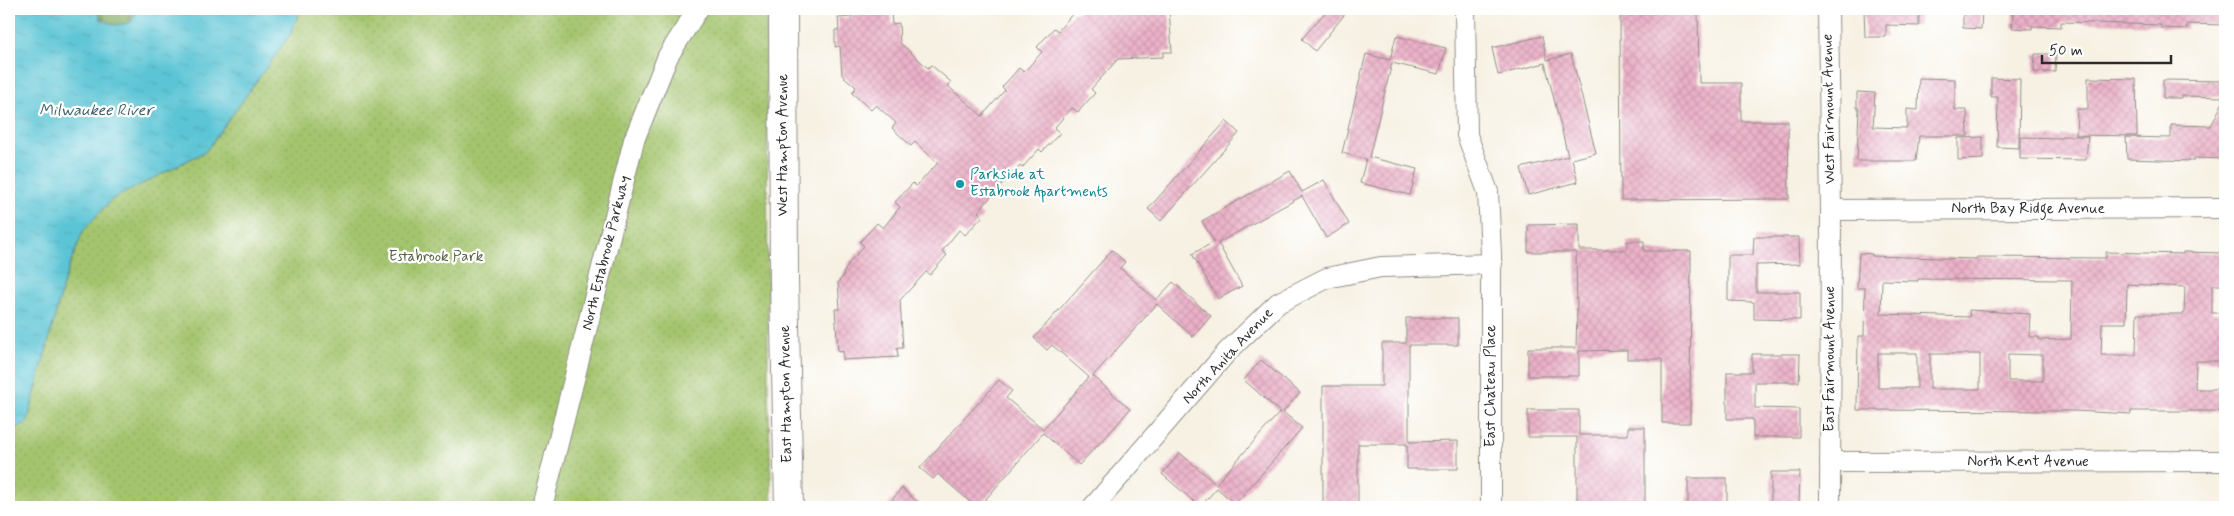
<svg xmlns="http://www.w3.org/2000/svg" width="2234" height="516" viewBox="0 0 2234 516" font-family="Mynerve,sans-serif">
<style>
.forest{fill:url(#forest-firs);stroke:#576a46}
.park{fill:url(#park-dots);stroke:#68784c}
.water{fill:url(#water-ripples);stroke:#437880}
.building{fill:url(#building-cross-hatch);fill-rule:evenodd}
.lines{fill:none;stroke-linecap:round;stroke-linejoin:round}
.minor-casing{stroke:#918e87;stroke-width:22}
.secondary-casing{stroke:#918e87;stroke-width:30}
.minor{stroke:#fff;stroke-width:20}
.secondary{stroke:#fff;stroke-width:28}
.culture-dot{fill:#0f9aa8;stroke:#fff;stroke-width:2}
.labels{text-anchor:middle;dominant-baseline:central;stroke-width:4.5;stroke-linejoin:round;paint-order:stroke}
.street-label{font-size:15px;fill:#2b2b2b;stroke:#fff}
.culture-label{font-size:15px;fill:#0d838f;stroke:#fff;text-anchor:start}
.park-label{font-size:15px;fill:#556142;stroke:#fff}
.water-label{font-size:16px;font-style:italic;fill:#3c6166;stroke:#fff}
</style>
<defs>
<pattern id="forest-firs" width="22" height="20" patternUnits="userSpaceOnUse" patternTransform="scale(1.25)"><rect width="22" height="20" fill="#83aa61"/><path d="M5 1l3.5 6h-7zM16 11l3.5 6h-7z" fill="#6b8b50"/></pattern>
<pattern id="park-dots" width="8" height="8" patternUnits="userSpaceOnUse" patternTransform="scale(1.25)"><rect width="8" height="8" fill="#a4c56e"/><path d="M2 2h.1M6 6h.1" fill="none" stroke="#8da95f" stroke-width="1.8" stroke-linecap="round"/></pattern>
<pattern id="water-ripples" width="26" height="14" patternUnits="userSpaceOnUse" patternTransform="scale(1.25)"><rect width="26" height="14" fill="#5bc5d5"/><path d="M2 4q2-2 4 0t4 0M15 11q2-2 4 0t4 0" fill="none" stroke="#4fa9b7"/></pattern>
<pattern id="building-cross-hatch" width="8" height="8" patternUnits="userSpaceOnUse" patternTransform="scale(1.25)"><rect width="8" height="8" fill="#ebb1c8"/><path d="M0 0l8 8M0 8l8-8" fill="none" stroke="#ca98ac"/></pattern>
</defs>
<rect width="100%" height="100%" fill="#fff"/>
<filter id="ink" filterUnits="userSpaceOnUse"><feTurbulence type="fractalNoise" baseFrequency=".02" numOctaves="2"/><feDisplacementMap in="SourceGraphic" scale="10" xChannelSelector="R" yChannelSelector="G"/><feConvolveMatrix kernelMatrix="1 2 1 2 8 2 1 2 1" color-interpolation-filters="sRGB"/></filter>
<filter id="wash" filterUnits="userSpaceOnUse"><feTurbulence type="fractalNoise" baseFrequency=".0096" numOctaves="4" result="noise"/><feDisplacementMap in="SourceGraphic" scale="20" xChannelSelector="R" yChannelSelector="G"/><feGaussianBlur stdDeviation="1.12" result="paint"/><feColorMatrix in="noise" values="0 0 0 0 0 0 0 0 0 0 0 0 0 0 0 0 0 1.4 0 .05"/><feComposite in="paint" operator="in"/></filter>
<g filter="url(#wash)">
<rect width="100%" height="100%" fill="#f7f1e3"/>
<!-- forest -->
<polygon class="forest" points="99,9 139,9 130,23 116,25 100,19"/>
<!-- park -->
<polygon class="park" points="301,9 767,9 768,387 772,507 9,507 9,431 27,423 65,278 83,231 111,200 206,151 290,35"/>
<!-- water -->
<polygon class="water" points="9,9 99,9 100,19 116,25 130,23 139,9 301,9 290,35 206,151 111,200 83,231 65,278 27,423 9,431 9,267 12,260 9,250"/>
<g id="blocks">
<!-- building -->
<g class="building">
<polygon points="1080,9 1169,9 1172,52 1163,52 1163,57 1118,59 1091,89 1095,93 1078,112 1072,108 1054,128 1060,133 1042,152 1039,149 1022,168 1020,166 1014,173 1012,172 978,212 983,216 965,235 959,230 942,251 947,255 930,275 926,272 900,300 903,348 897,348 898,357 843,360 843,351 838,352 835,309 840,309 838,282 844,275 843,273 848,266 847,265 864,246 860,242 877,223 883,228 900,207 895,202 913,183 916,186 938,163 915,142 911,146 892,128 896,123 876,105 871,110 852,93 856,87 842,75 840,46 835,47 835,30 839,30 838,18 852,17 852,14 891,12 892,24 899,23 900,43 928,68 931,65 951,82 948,86 982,116 1005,90 1002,87 1019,68 1024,72 1042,52 1037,47 1054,28 1058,31 1074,12 1076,14"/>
<polygon points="1328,9 1349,9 1315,51 1302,39"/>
<polygon points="1620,9 1698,9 1699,83 1741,83 1741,121 1788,121 1789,199 1621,200"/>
<polygon points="1864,9 1919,9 1919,26 1886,25 1886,37 1865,37"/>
<polygon points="1963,9 1982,9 1981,29 1963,28"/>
<polygon points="2013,9 2225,9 2225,25 2187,24 2187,29 2161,28 2161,25 2061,22 2061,27 2032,26 2032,29 2012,28"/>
<polygon points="1396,36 1446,48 1439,74 1392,63 1369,157 1417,169 1410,195 1360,183 1366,159 1342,153 1366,54 1390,60"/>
<polygon points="1542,36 1547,60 1571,54 1596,153 1572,159 1578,182 1528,195 1521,168 1568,156 1560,123 1545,63 1498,75 1492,48"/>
<polygon points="2035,54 2056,54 2055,72 2034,72"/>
<polygon points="1919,78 1955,79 1955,110 1967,110 1968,136 1919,136 1916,161 1857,161 1859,108 1857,108 1857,92 1875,93 1873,127 1907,128 1907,109 1918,110"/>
<polygon points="1991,78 2020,79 2019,148 1997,147 1998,97 1991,97"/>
<polygon points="2088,78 2136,79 2137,136 2076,135 2077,109 2088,109"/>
<polygon points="2163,80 2225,81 2225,97 2181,96 2181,98 2163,98"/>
<polygon points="2225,98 2225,159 2194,158 2194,161 2127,159 2126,137 2171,138 2171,125 2211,126"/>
<polygon points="1226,121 1239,133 1161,221 1148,209"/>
<polygon points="2062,136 2088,136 2086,160 2020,159 2020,137 2062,138"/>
<polygon points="1983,137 1983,159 1958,160 1958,138"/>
<polygon points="1290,171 1302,192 1324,180 1349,224 1326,238 1302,196 1218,243 1242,286 1218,299 1192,254 1214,242 1202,221"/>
<polygon points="1579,224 1579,250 1627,250 1627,241 1644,241 1644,251 1691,251 1690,423 1662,423 1662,359 1627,359 1627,350 1579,351 1579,376 1528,376 1528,348 1576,348 1577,313 1576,252 1528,252 1528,225"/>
<polygon points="1754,237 1799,237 1800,264 1756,265 1756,292 1800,292 1800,320 1754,319 1754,302 1728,301 1728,255 1753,255"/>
<polygon points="1112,250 1125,262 1120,268 1156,300 1173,282 1211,316 1193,337 1157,304 1093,376 1130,409 1112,430 1079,465 1043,433 979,507 976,507 938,474 933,479 920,468 999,380 1012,391 1006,398 1043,429 1089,377 1052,345 1047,350 1034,338"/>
<path d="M 2106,252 L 2183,254 L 2183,252 L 2225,253 L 2225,285 L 2212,285 L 2212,313 L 2225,313 L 2225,361 L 2196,361 L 2195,389 L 2222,389 L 2222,411 L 2131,411 L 2131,414 L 2074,411 L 1857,410 L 1858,336 L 1864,336 L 1865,288 L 1857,288 L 1859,253 L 1872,254 L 1872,256 L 1976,259 L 1977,257 L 2106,258 ZM 1918,279 L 2072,280 L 2071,339 L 2039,340 L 2039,337 L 2029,337 L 2030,314 L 1969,310 L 1970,317 L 1881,314 L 1882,280 L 1918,281 ZM 2127,284 L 2185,287 L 2184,314 L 2137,314 L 2136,355 L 2101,355 L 2102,323 L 2126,323 ZM 1878,353 L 1917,353 L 1917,388 L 1878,388 ZM 1930,354 L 1980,354 L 1980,389 L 1930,389 ZM 2008,354 L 2043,355 L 2043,381 L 2008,381 Z"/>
<polygon points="1406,318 1458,318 1458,345 1409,345 1409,442 1458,441 1458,469 1407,469 1407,444 1358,444 1358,504 1323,504 1323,386 1382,386 1382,343 1406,343"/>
<polygon points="1752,354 1800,354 1799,382 1755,382 1755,408 1799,409 1799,437 1753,437 1753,419 1727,419 1727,372 1752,372"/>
<polygon points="1261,360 1300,393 1283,412 1302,428 1235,504 1217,488 1200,507 1162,474 1180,453 1216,484 1280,412 1244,380"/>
<polygon points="1528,410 1579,410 1579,435 1628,435 1628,427 1645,427 1645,507 1577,507 1577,437 1528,437"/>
<polygon points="1771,472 1800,472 1799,507 1771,507"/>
<rect x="1688" y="478" width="39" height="28"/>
<polygon points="902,488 923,507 886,507"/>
</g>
</g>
</g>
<g filter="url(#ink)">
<use href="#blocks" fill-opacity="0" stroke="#918e87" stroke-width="1"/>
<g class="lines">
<defs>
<g id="minor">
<polyline points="1465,9 1467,135 1488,192 1491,254 1491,507"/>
<polyline points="1828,9 1831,210 1830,507"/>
<polyline points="1831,210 2225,208"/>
<polyline points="1830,462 2225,461"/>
<polyline points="542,507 634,140 668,56 698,9"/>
<polyline points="1093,507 1227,352 1278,303 1327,278 1381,267 1492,264"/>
</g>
<polyline id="secondary" points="783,9 784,280 789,507"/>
</defs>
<!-- minor casing -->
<use href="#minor" class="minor-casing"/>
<!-- secondary casing -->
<use href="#secondary" class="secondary-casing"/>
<!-- minor -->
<use href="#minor" class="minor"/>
<!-- secondary -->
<use href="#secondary" class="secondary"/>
</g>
</g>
<!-- markers -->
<circle class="culture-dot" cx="960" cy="184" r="5"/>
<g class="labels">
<!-- street labels -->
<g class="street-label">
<text transform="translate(1829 109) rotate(-91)">West Fairmount Avenue</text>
<text transform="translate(783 145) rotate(-90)">West Hampton Avenue</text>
<text x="2028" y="209">North Bay Ridge Avenue</text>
<text transform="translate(606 253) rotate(-76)">North Estabrook Parkway</text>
<text transform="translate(1228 356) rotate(-47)">North Anita Avenue</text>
<text transform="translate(1830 359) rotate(-90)">East Fairmount Avenue</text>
<text transform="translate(1491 386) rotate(-90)">East Chateau Place</text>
<text transform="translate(786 394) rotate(-91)">East Hampton Avenue</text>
<text x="2028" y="462">North Kent Avenue</text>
</g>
<!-- culture labels -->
<g class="culture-label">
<text x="970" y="175">Parkside at<tspan x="970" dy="17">Estabrook Apartments</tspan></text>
</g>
<!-- park labels -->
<g class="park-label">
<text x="436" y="257">Estabrook Park</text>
</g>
<!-- water labels -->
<g class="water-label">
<text x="96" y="110">Milwaukee River</text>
</g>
</g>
<!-- margin -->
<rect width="2234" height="516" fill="none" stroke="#fff" stroke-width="30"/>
<!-- scale -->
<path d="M2042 55v8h129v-8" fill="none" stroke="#2b2b2b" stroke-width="2.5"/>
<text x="2049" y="55" font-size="15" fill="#2b2b2b" stroke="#ffffff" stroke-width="4" paint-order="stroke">50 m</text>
</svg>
